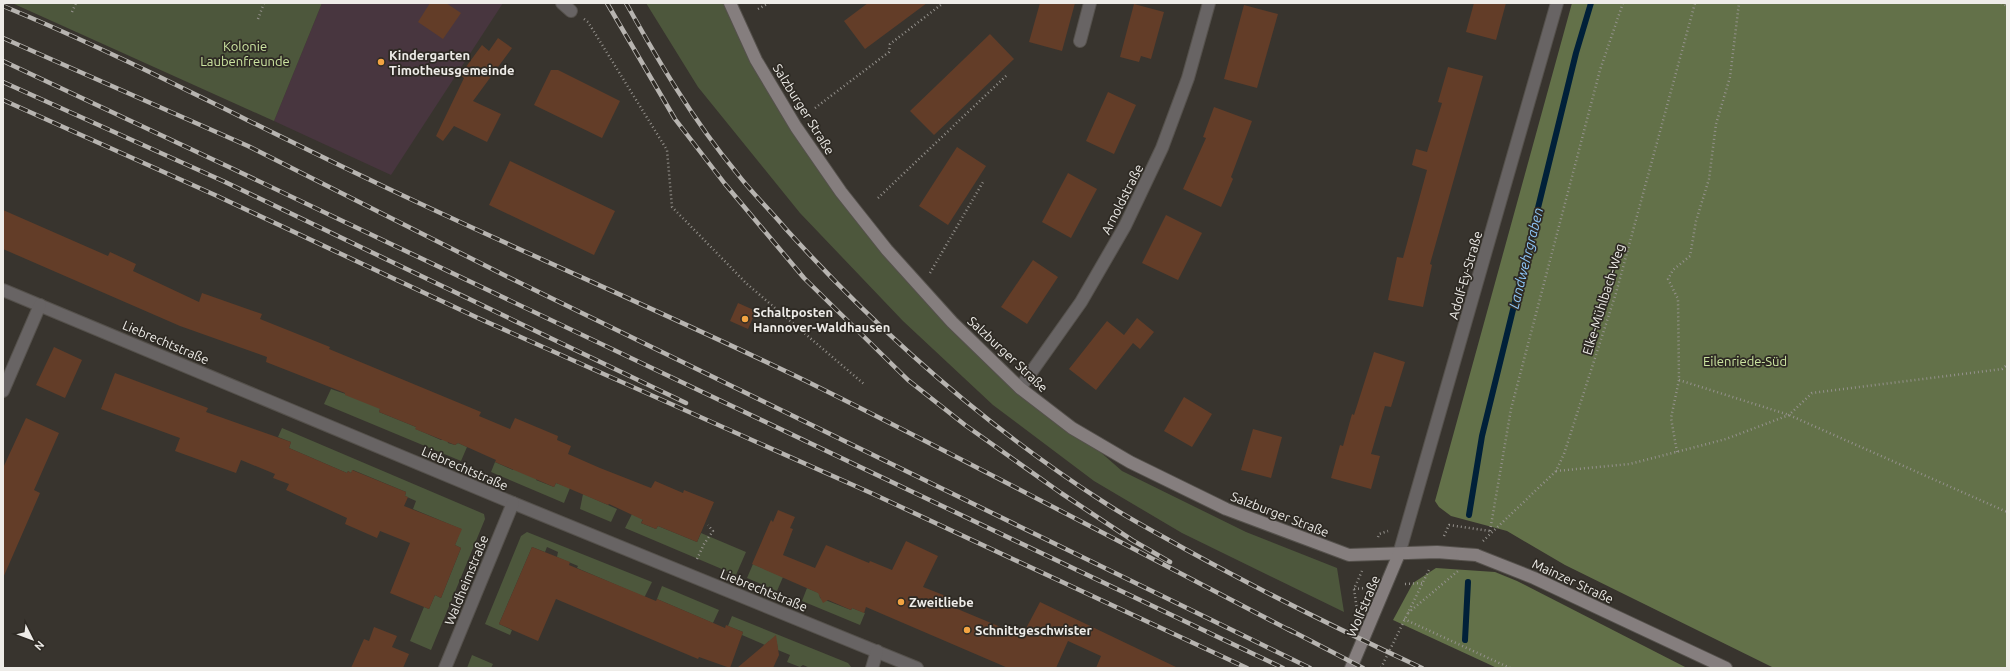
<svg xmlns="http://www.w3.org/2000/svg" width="2010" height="671" viewBox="0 0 2010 671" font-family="Ubuntu,sans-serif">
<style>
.education{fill:#48363f}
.green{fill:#4d573c}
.forest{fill:#637149}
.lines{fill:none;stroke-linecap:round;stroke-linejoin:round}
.stream{stroke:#002039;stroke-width:6}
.building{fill:#633d28}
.lane-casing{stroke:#55514c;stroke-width:14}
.street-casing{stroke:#55514c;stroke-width:14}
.secondary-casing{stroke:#55514c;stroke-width:14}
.path{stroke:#95928d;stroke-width:2.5;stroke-dasharray:1 3;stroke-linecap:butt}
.lane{stroke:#686464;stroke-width:12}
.street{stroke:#686464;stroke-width:12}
.secondary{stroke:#857e7e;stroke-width:12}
.rail-casing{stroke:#b7b4b0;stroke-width:4.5}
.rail{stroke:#2e2a24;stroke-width:3;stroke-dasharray:9;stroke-linecap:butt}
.secondary-bridge-casing{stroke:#55514c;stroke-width:14;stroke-linecap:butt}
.secondary-bridge{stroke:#857e7e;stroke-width:12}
.poi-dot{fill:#f3a442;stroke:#2e2a24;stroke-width:1.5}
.labels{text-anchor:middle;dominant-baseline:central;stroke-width:3.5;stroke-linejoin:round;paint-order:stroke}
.park-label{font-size:13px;fill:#cce5a1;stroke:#2e2a24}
.poi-label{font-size:13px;font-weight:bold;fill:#eeece8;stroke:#2e2a24;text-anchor:start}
.street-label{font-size:13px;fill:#eeece8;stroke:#2e2a24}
.water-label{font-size:14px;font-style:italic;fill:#8ec6f8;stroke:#2e2a24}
</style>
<rect width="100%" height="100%" fill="#38342e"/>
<!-- education -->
<polygon class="education" points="322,3 503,3 391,175 274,121"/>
<!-- green -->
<g class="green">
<polygon points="12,3 322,3 274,121"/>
<polygon points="646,3 730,3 796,127 952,322 1122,471 1246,532 1337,568 1344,612 1182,533 1094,481 993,405 903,321 800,213 698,87"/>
<polygon points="331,389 381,406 379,412 416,427 416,429 441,440 447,439 448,443 455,445 458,443 467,447 461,461 324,404"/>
<polygon points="282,428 484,514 485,519 431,650 410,641 424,607 429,609 435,595 441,598 461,548 455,545 461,529 413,509 416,501 405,496 406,492 353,470 351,473 348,471 347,473 289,448 291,442 278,437"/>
<polygon points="495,462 513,470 516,465 538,475 536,480 554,487 556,483 570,488 564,503 491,472"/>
<polygon points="583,494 617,509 611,522 580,509"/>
<polygon points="632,514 643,519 641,523 656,529 658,526 697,542 701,533 746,552 736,575 625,528"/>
<polygon points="527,532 652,582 640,606 640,595 577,568 578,566 557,557 558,552 547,547 545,552 532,547 499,624 512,630 510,635 485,624 521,536"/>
<polygon points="753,564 783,577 777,591 747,578"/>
<polygon points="662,586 719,610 713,623 657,599"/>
<polygon points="807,588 819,593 820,598 851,610 852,608 865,613 860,625 802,601"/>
<polygon points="732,616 848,663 852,668 810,668 803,665 800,667 787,662 790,655 778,650 777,644 769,641 765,645 742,635 743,632 728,626"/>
<polygon points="472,655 493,664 491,668 467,668"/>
</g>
<!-- forest -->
<g class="forest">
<polygon points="1572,3 2007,3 2007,668 1774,668 1565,565 1507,531 1451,516 1439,507 1435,501"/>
<polygon points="1436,568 1495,572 1517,581 1687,668 1497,668 1393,620 1413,583"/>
</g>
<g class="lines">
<!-- stream -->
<g class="stream">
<polyline points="1469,515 1482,436 1576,53 1591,3"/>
<polyline points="1465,640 1468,582"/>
</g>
</g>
<!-- building -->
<g class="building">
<polygon points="430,3 446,3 461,13 443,39 418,22"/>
<polygon points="868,3 927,3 865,49 844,21"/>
<polygon points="1040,3 1075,3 1062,51 1029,42"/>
<polygon points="1474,3 1506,3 1496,40 1466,32"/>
<polygon points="1134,4 1164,12 1151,59 1141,56 1139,62 1120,57"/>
<polygon points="1244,5 1278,14 1257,88 1224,79"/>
<polygon points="990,34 1014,59 934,135 910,111"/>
<polygon points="498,38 512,48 473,101 501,114 487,142 454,126 443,141 436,136 464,78 460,75 482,45 489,51"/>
<polygon points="1448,67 1483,76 1430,264 1432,265 1423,307 1388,300 1397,257 1403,258 1427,170 1412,165 1416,149 1427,152 1442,103 1438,102"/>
<polygon points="551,70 558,70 620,101 602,138 534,105"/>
<polygon points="1108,92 1136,105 1114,154 1086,141"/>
<polygon points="1214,107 1252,121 1231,177 1233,179 1221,207 1183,189 1206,138 1203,137"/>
<polygon points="957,147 986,166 948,225 919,206"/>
<polygon points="510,161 615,211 594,255 489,205"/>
<polygon points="1068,173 1097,189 1071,238 1042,222"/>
<polygon points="3,210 108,256 110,252 136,264 133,271 199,302 202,293 262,314 260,319 330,347 329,349 481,412 479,416 510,429 515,418 558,436 557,440 571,446 568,454 600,468 651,488 655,481 683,493 684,490 714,502 697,542 658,526 656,529 641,523 643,520 609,504 608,505 556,483 554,487 495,462 496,460 458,443 455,445 415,429 416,427 379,412 380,409 345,395 345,393 266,362 267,357 180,326 3,249"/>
<polygon points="1166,215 1202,233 1178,280 1142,263"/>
<polygon points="1033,260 1058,277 1027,324 1001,307"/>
<polygon points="738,303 756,311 748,329 730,321"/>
<polygon points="1137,318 1154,332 1140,349 1133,343 1096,390 1069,369 1107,321 1124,335"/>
<polygon points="54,347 82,360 65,398 36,385"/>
<polygon points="1374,352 1405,362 1391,407 1385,406 1371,454 1380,456 1371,489 1331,478 1340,445 1343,446 1352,414 1354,415"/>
<polygon points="115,373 208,408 206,412 291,442 289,448 347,473 348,471 351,473 352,470 406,492 405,496 408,497 404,506 462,529 455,545 461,548 441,598 435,595 429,609 390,593 410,543 380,531 377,538 345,524 347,518 286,490 289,484 273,478 275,474 241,460 236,473 175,451 180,438 101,409"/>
<polygon points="1184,397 1212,414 1192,447 1164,431"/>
<polygon points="26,418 59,433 34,490 40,493 3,578 3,468"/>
<polygon points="1253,429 1282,437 1271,478 1241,470"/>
<polygon points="778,510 795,517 790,528 793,529 783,555 815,568 826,545 869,563 870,561 892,570 906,541 938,556 923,587 951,598 948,605 1022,636 1040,602 1178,668 1096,668 1101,656 1068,641 1056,668 1008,668 866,607 864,613 852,608 851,610 828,600 823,603 818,593 752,564 771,520 773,522"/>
<polygon points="532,547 570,562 569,565 656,601 657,599 725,628 726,625 743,632 730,668 699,657 698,659 556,599 538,641 499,624"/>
<polygon points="374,627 397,636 392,647 409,654 403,668 351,668 364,639 369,641"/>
<polygon points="776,635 779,655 773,668 737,668"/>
</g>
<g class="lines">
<defs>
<polyline id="lane" points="1080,41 1090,3"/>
<g id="street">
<polyline points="562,3 571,11"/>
<polyline points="3,290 513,503 917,668"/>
<polyline points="1020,388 1081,302 1125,226 1162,148 1188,78 1209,3"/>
<polyline points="3,391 40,305"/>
<polyline points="1399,554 1557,3"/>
<polyline points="445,668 513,503"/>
<polyline points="872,668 877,651"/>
</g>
<g id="secondary">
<polyline points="730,3 756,60 796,127 841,192 887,250 952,322 1020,388 1072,428 1130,462 1226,509 1349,555 1437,552 1462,554"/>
<polyline points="1476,555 1534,578 1726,668"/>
<polyline points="1351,668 1399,554"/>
</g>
</defs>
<!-- lane casing -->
<use href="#lane" class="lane-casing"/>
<!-- street casing -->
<use href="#street" class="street-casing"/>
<!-- secondary casing -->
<use href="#secondary" class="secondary-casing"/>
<!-- path -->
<g class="path">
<polyline points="2001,3 2007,6"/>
<polyline points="758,9 769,3"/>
<polyline points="72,12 76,3"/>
<polyline points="258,19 264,3"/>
<polyline points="584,19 588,22 667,150 672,207 747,284 865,385"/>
<polyline points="815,108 889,52 890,44 942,4"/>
<polyline points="878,198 1008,74"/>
<polyline points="930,273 983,182"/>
<polyline points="1679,380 1789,415 2007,512"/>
<polyline points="1677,452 1671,418 1679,380 1678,299 1668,279 1673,270 1690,256 1696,221 1709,179 1716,124 1730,77 1739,3"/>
<polyline points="1556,471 1630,464 1726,439 1789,415 1812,393 2002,369 2007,365"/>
<polyline points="1490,531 1511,409 1600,70 1623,3"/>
<polyline points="1444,536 1449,525 1490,531"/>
<polyline points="1378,537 1379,534 1388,531"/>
<polyline points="1483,541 1556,471 1564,454 1616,293 1695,3"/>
<polyline points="697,559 704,544 713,531 708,525"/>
<polyline points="1405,584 1422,583"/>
<polyline points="1354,589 1366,588"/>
<polyline points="1357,610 1354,589 1362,571"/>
<polyline points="1408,613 1458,571"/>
<polyline points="1404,619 1510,668"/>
<polyline points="1381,668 1429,570"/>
</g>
<!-- lane -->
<use href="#lane" class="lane"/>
<!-- street -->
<use href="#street" class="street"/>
<!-- secondary -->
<use href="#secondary" class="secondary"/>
<defs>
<g id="rail">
<polyline points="607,3 675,119 725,184 804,278 908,380 965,425 1061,493 1132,540 1170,562"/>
<path d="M 626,3 C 659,62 693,120 736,172 C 751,192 769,209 785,228 C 879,332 984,425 1102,501 C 1129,519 1157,533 1185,549 C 1263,592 1342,631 1422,668"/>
<path d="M 3,6 C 134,60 259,128 387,188 C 526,254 668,314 806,381 C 970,462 1131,548 1293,632"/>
<polyline points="3,38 248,146 504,275 1310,668"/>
<polyline points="3,61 229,167 1283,668"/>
<polyline points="3,82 223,181 686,403"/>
<polyline points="3,100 215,195 478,318 871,493 1247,668"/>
<polyline points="1288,629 1363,668"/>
</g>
</defs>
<!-- rail casing -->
<use href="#rail" class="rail-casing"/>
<!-- rail -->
<use href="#rail" class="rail"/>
<defs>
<polyline id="secondary-bridge" points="1462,554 1476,555"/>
</defs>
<!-- secondary-bridge casing -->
<use href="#secondary-bridge" class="secondary-bridge-casing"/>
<!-- secondary-bridge -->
<use href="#secondary-bridge" class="secondary-bridge"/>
</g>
<!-- markers -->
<g class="poi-dot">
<circle cx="381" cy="62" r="4"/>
<circle cx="745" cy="319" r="4"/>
<circle cx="901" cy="602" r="4"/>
<circle cx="967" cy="630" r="4"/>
</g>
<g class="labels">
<!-- park labels -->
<g class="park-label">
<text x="245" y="46">Kolonie<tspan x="245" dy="15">Laubenfreunde</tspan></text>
<text x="1745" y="361">Eilenriede-Süd</text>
</g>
<!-- poi labels -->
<g class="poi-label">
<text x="389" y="55">Kindergarten<tspan x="389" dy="15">Timotheusgemeinde</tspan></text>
<text x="753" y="312">Schaltposten<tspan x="753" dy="15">Hannover-Waldhausen</tspan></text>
<text x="909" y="602">Zweitliebe</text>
<text x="975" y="630">Schnittgeschwister</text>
</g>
<!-- street labels -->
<g class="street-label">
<text transform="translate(804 109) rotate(58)">Salzburger Straße</text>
<text transform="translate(1122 199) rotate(-63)">Arnoldstraße</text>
<text transform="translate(1465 275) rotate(-74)">Adolf-Ey-Straße</text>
<text transform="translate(1603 299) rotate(-73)">Elke-Mühlbach-Weg</text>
<text transform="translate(166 342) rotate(23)">Liebrechtstraße</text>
<text transform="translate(1008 354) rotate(43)">Salzburger Straße</text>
<text transform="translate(465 468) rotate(23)">Liebrechtstraße</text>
<text transform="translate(1280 514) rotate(21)">Salzburger Straße</text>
<text transform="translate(466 580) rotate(-68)">Waldheimstraße</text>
<text transform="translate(1573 581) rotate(25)">Mainzer Straße</text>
<text transform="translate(764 590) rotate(22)">Liebrechtstraße</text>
<text transform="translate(1363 606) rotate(-67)">Wolfstraße</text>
</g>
<!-- water labels -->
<g class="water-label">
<text transform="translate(1526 258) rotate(-76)">Landwehrgraben</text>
</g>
</g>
<!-- border -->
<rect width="2010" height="671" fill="none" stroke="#eeece8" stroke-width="8"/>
<!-- north arrow -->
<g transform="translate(32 639) rotate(132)" stroke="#2e2a24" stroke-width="3" paint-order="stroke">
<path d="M0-3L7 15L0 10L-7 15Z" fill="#eeece8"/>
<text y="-6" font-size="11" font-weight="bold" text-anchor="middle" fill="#eeece8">N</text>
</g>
</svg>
